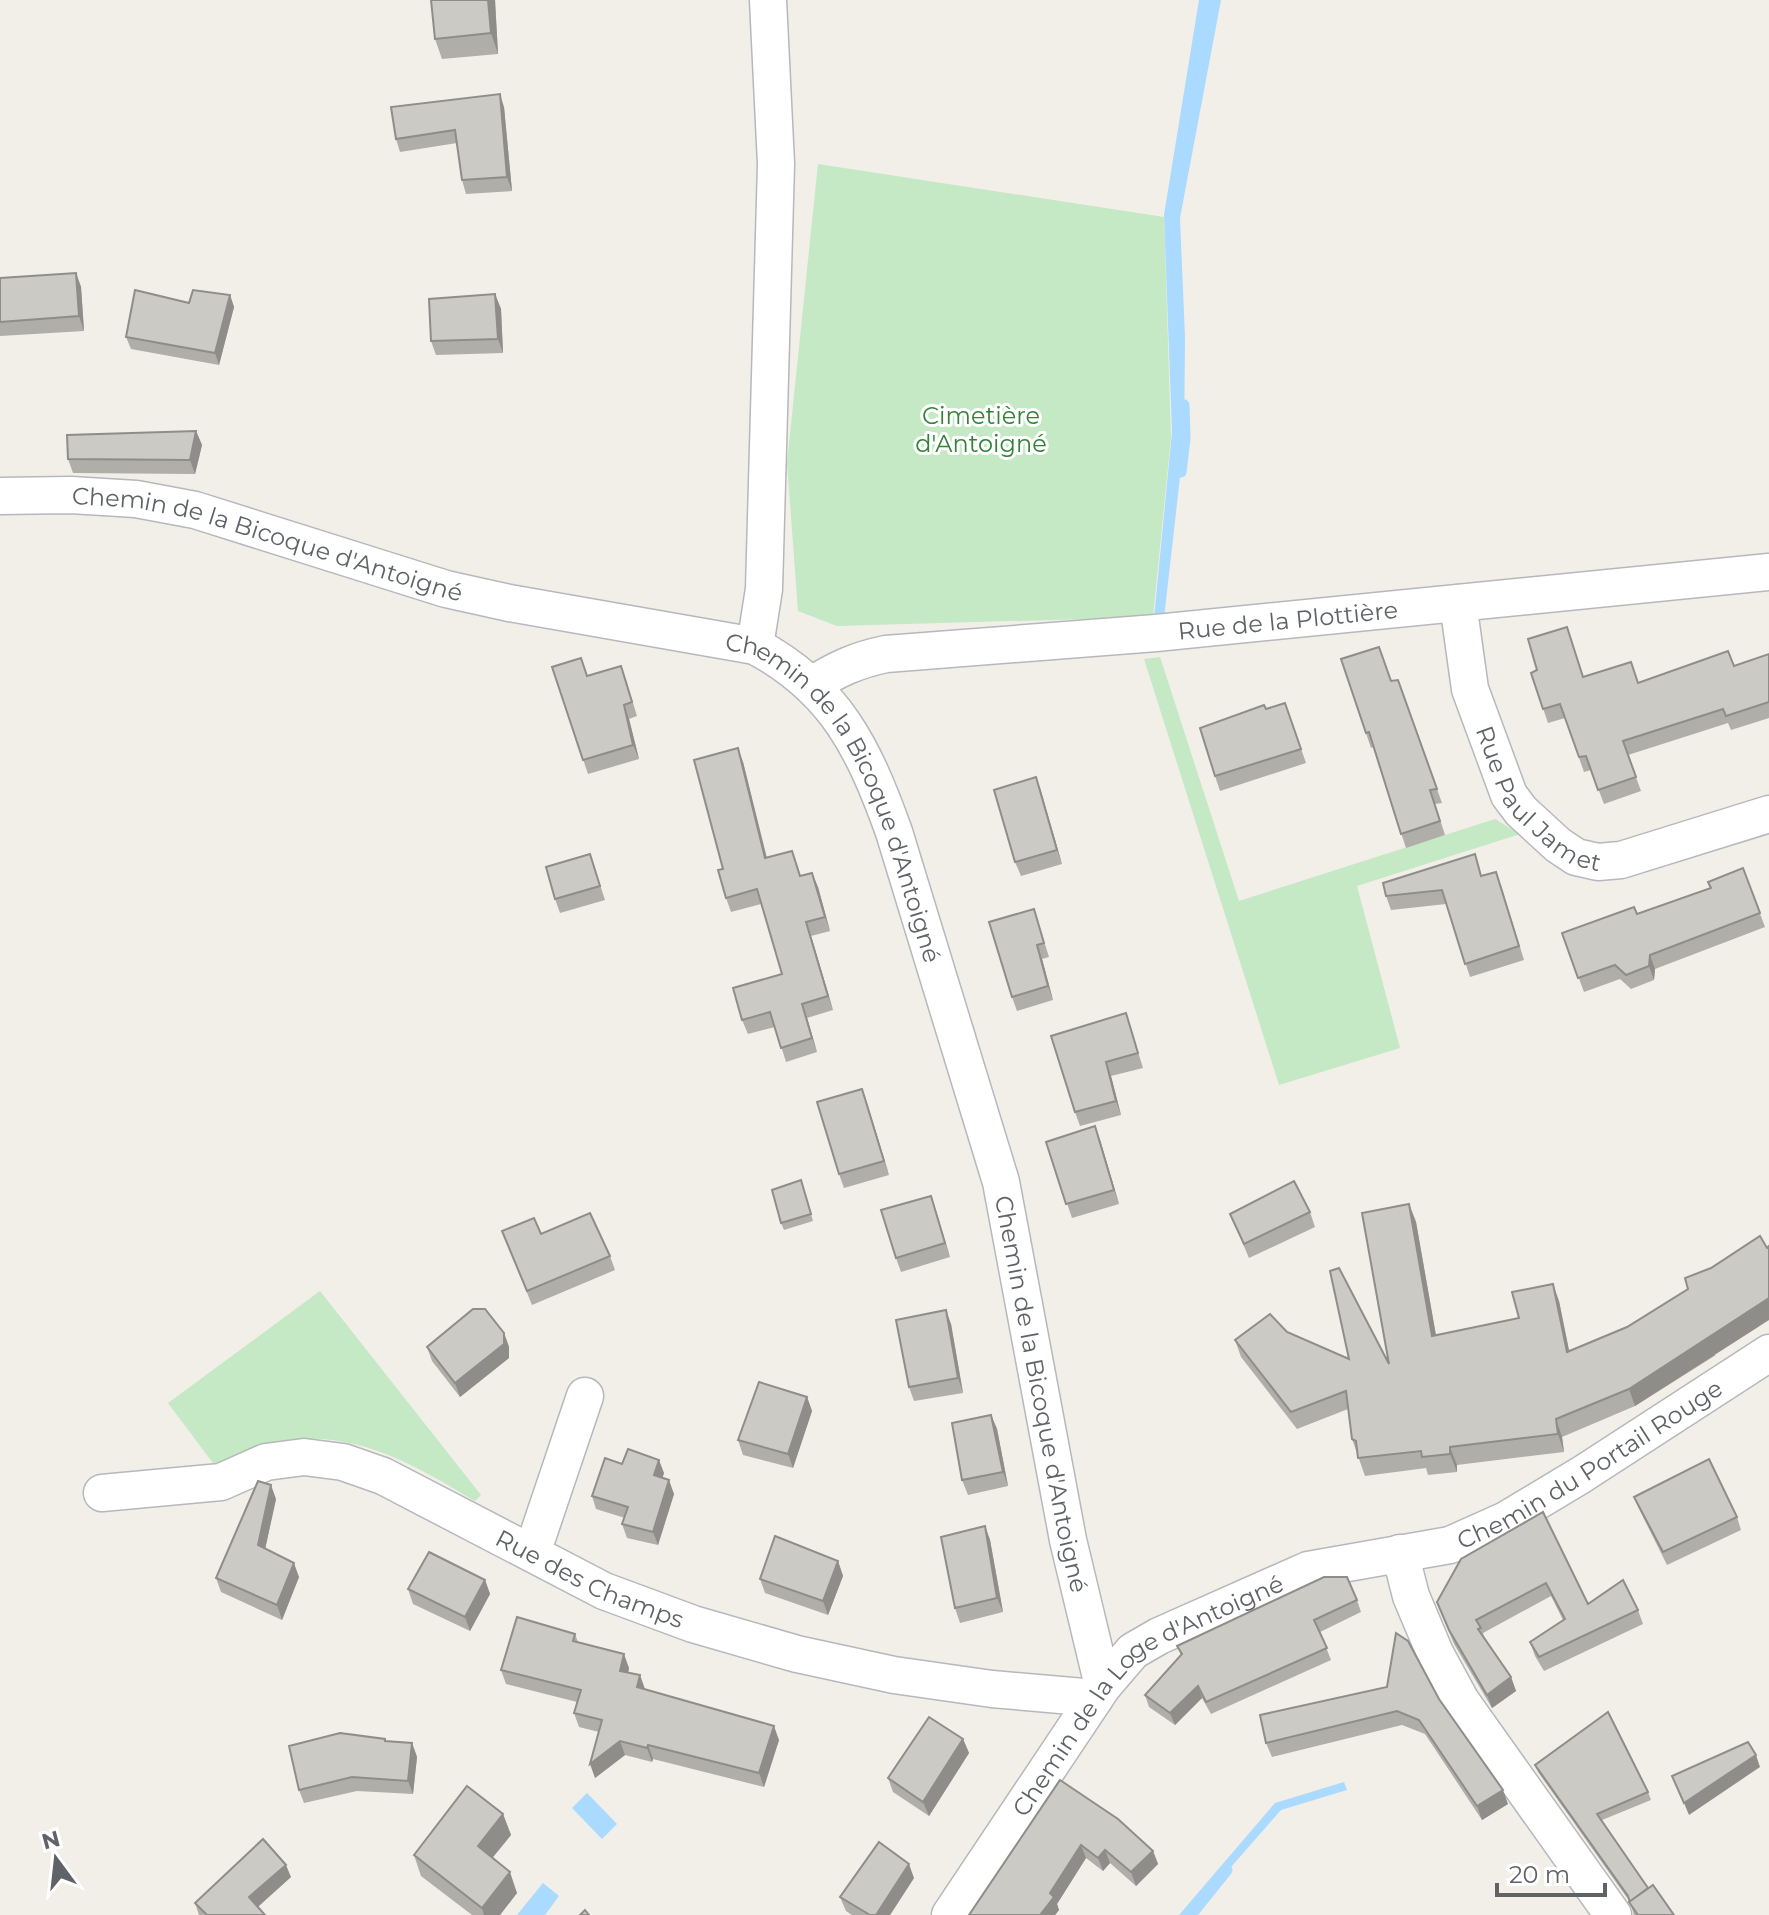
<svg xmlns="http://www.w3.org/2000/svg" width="1769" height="1915" viewBox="0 0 1769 1915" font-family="Montserrat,sans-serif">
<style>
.green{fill:#c5e8c5}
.water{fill:#aadaff}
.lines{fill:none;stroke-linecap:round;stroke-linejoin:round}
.stream{stroke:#aadaff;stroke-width:11}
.minor-casing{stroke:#b5b8bc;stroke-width:39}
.minor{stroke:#fff;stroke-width:36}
.wall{fill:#afaea9}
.shaded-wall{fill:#8f8d8a}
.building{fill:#cccac5;stroke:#8f8d8a;stroke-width:2}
.labels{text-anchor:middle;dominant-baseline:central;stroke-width:6;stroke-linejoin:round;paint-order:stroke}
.park-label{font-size:24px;fill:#348238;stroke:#fff}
.street-label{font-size:24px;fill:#5f6368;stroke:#fff}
</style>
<rect width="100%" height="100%" fill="#f1efe8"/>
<!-- green -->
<g class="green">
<polygon points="818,164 1164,217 1171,437 1153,617 837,626 798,611 787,463"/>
<polygon points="1160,657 1239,901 1495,819 1520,834 1357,886 1400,1048 1279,1085 1144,659"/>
<path d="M 320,1291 L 481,1495 L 475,1501 C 415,1465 352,1427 279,1442 C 257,1446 237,1457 216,1467 L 168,1403 Z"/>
</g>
<!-- water -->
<g class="water">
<polygon points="1199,0 1221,0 1180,218 1185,338 1184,442 1164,618 1154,618 1172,432 1164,215"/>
<polygon points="1344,1782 1347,1790 1281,1810 1189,1915 1179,1915 1275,1803"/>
<polygon points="587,1793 617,1824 602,1839 572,1808"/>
<polygon points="543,1883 559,1896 545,1915 517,1915"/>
</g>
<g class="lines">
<!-- stream -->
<g class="stream">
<polyline points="1181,472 1185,438 1184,405"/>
<polyline points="1191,1915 1227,1870"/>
</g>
<defs>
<g id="minor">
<path id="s1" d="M 0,496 L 71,495 L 136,499 L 195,510 L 446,589 L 509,603 L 755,646 C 836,689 864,749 894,832 L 1001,1182 L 1068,1540 L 1103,1686"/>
<path id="s2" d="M 1458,603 L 1470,689 L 1509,795 L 1521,811 L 1558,845 L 1576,857 L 1598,862 L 1621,860 L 1769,814"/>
<polyline points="755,646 764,589 776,164 768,0"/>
<path id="s3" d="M 812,685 C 837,669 857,660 886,654 L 1156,633 L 1769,572"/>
<path id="s4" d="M 102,1493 L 221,1482 L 266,1462 L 304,1457 L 343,1462 L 383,1476 L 604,1591 L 693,1624 L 797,1654 L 894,1675 L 992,1689 L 1095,1698"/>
<polyline points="532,1553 585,1396"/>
<polyline points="1400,1553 1411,1596 1435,1653 1461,1701 1613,1915"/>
<path id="s5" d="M 950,1915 L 1103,1686 L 1133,1651 L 1159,1636 L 1308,1570 L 1450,1545 L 1506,1520 L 1581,1475 L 1769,1353"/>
</g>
</defs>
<!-- minor casing -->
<use href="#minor" class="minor-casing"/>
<!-- minor -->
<use href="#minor" class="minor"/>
</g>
<!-- wall -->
<g class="wall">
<polygon points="431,0 495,0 498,54 442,59 435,39"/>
<polygon points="504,107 512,191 466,194 462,180 457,143 400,152 396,139"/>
<polygon points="76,273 81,287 84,331 0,336 0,278"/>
<polygon points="495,294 501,309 503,353 436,355 431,341"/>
<polygon points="230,295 234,307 219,365 131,349 126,337 189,303"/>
<polygon points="196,431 202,445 195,474 73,473 68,459"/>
<polygon points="1567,627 1583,676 1638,683 1734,666 1769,654 1769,718 1731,730 1728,723 1628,755 1641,791 1604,804 1591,770 1584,772 1565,718 1548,723 1531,673 1537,670"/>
<polygon points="1341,659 1391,681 1398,680 1442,803 1435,804 1445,835 1406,848 1373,747 1371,748"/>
<polygon points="552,667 588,676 626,680 637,716 629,719 639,759 588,774"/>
<polygon points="1285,703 1306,763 1220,791 1215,776 1266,709"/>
<polygon points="743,762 767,858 801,876 818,887 830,931 811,936 833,1010 807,1018 817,1052 786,1062 775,1027 748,1034 742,1020 782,974 761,904 731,912 726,898 723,869"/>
<polygon points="1036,777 1062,864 1021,876 1015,862"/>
<polygon points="590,854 605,900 560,913 555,899"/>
<polygon points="1743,868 1765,927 1655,969 1654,980 1631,989 1620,979 1584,992 1562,933 1637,914 1711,888"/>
<polygon points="1482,875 1501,885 1524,960 1470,977 1446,904 1391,910 1386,896"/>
<polygon points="1034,909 1049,957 1042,959 1053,1000 1017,1011 1012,997"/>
<polygon points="1126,1013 1143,1068 1111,1076 1121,1115 1080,1126 1075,1112"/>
<polygon points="867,1103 889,1175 844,1188 839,1174"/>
<polygon points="1100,1140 1119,1204 1072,1218 1046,1142"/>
<polygon points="801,1180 813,1221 784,1230 781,1223"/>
<polygon points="1409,1204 1416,1222 1436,1335 1519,1318 1559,1301 1569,1351 1716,1355 1635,1406 1562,1437 1564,1452 1457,1465 1457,1472 1428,1475 1426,1468 1365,1476 1352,1439 1348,1409 1297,1429 1241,1357 1235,1340 1287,1332 1349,1359 1389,1364"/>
<polygon points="936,1211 950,1257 901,1272 896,1258"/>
<polygon points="1310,1212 1315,1227 1249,1258 1230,1214"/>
<polygon points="502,1231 541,1234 610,1256 615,1270 532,1305"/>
<polygon points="951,1324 963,1393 914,1401 909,1387"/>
<polygon points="504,1333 509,1347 509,1358 460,1397 432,1361 427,1347"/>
<polygon points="807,1397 812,1411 793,1468 743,1455 738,1440"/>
<polygon points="991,1415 997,1429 1008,1486 968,1495 962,1480"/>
<polygon points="622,1464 664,1473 662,1478 674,1494 658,1545 627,1538 622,1524 625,1518 596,1509 592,1496"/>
<polygon points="1634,1497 1737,1517 1741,1530 1667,1565 1639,1509"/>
<polygon points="276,1499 265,1549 299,1577 282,1620 221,1592 216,1578"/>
<polygon points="1543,1512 1588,1604 1638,1610 1643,1624 1544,1671 1535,1656 1530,1642 1563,1620 1551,1596 1483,1633 1485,1640 1511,1677 1516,1691 1492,1708 1454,1644 1437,1602"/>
<polygon points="985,1526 990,1540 1003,1612 960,1623 955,1608"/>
<polygon points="838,1561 843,1576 828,1615 765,1593 760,1579"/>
<polygon points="485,1580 490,1594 470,1631 413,1604 408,1589"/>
<polygon points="1357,1600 1361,1612 1320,1632 1331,1660 1211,1714 1202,1698 1175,1725 1149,1707 1145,1695 1181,1655 1177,1646"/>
<polygon points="575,1634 578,1642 629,1668 628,1673 645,1689 779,1740 764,1787 653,1759 652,1762 625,1755 595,1778 599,1732 579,1727 574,1713 577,1702 506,1684 501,1670"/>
<polygon points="1387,1687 1439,1699 1508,1804 1482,1820 1425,1734 1402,1725 1272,1757 1266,1743"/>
<polygon points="963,1739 969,1753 929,1816 893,1792 888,1778"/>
<polygon points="386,1741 412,1743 417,1757 413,1794 357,1791 304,1803 299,1790"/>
<polygon points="1535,1765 1648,1792 1651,1800 1602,1820 1648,1888 1674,1915 1634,1915 1630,1902 1538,1772"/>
<polygon points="1060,1780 1153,1851 1158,1864 1136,1886 1110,1863 1103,1871 1086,1858 1057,1904 1059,1910 1055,1915"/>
<polygon points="503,1814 511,1835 492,1858 517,1893 500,1915 472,1915 421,1876 414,1855"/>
<polygon points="291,1877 258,1907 265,1915 199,1915 195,1903"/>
<polygon points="914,1878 890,1915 852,1915 846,1911 840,1897"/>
</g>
<!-- shaded-wall -->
<g class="shaded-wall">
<polygon points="488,0 495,0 498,54 491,33"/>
<polygon points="500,94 504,107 512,191 507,177"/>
<polygon points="76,273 81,287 84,331 79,316"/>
<polygon points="495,294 501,309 503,353 498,339"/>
<polygon points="230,295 234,307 219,365 215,353"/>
<polygon points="196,431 202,445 195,474 190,460"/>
<polygon points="624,705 629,719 639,759 633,745"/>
<polygon points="738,748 743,762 770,872 765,858"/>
<polygon points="1036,777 1041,791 1062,864 1057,850"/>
<polygon points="812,873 818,887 830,931 825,917"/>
<polygon points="806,922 811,936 833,1010 828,996"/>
<polygon points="1037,945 1042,959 1053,1000 1048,986"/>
<polygon points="1650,955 1655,969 1654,980 1649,966"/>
<polygon points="802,1004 807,1018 817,1052 812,1038"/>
<polygon points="1106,1062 1111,1076 1121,1115 1116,1101"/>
<polygon points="862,1089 867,1103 889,1175 884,1161"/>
<polygon points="1095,1126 1100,1140 1119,1204 1114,1190"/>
<polygon points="931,1196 936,1211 950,1257 945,1243"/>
<polygon points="1409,1204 1416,1222 1439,1353 1432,1336"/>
<polygon points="1553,1284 1559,1301 1573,1370 1567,1352"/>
<polygon points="1769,1298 1769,1320 1635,1406 1629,1389"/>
<polygon points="946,1310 951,1324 963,1393 958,1378"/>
<polygon points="504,1333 509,1347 509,1358 460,1397 455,1383"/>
<polygon points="807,1397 812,1411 793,1468 788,1454"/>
<polygon points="991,1415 997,1429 1008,1486 1003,1472"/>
<polygon points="1556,1419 1562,1437 1564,1452 1558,1434"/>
<polygon points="1450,1447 1457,1465 1457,1472 1450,1454"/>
<polygon points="659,1460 664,1473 659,1488 654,1475"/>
<polygon points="669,1480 674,1494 658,1545 653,1532"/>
<polygon points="271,1485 276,1499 263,1559 258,1545"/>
<polygon points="985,1526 990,1540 1003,1612 997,1598"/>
<polygon points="838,1561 843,1576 828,1615 823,1601"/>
<polygon points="294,1563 299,1577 282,1620 277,1605"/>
<polygon points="485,1580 490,1594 470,1631 465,1617"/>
<polygon points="624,1654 629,1668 626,1685 620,1671"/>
<polygon points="640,1675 645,1689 637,1687"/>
<polygon points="1511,1677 1516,1691 1492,1708 1487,1695"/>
<polygon points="1198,1686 1202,1698 1175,1725 1170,1713"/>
<polygon points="774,1726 779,1740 764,1787 759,1773"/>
<polygon points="963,1739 969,1753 929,1816 923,1802"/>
<polygon points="620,1741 625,1755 595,1778 590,1764"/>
<polygon points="412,1743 417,1757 413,1794 408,1781"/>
<polygon points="648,1745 653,1759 652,1762 647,1748"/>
<polygon points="1756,1755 1760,1767 1689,1815 1684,1803"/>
<polygon points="1503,1790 1508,1804 1482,1820 1477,1806"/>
<polygon points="503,1814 511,1835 485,1867 478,1846"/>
<polygon points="1081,1845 1086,1858 1057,1904 1059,1910 1055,1915 1040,1915 1050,1893"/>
<polygon points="1105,1850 1110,1863 1103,1871 1098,1858"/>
<polygon points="1153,1851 1158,1864 1136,1886 1131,1872"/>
<polygon points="909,1864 914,1878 890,1915 876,1915"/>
<polygon points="286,1865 291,1877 254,1910 249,1897"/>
<polygon points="510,1872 517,1893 500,1915 484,1915 482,1908"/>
</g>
<!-- building -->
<g class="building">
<polygon points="431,0 488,0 491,33 435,39"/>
<polygon points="500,94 507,177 462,180 455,130 396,139 391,107"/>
<polygon points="76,273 79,316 0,322 0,278"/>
<polygon points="135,290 189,303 193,290 230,295 215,353 126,337"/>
<polygon points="495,294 498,339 431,341 429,299"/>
<polygon points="196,431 190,460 68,459 67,435"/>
<polygon points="1567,627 1583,677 1631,662 1638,683 1728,651 1734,666 1769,654 1769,702 1726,716 1723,709 1623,741 1636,777 1598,790 1586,756 1579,757 1560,704 1543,709 1531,673 1537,670 1528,639"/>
<polygon points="1379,647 1391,681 1398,680 1437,789 1430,790 1440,821 1401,834 1369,732 1366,733 1341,659"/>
<polygon points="581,658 587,676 621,666 632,702 624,705 633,745 583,760 552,667"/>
<polygon points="1285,703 1301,749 1215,776 1200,728 1264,705 1266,709"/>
<polygon points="738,748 765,858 792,851 800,876 812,873 825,917 806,922 828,996 802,1004 812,1038 781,1048 770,1012 742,1020 733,988 782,974 757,889 726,898 718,870 723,869 694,760"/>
<polygon points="1036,777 1057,850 1015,862 994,790"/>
<polygon points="590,854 600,886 555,899 546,867"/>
<polygon points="1475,854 1481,876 1496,872 1519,946 1465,964 1442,890 1386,896 1383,883"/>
<polygon points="1743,868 1760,913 1650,955 1649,966 1626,975 1615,965 1578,978 1562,933 1634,907 1637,914 1711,888 1708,882"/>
<polygon points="1034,909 1044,943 1037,945 1048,986 1012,997 989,922"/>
<polygon points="1126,1013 1138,1053 1106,1062 1116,1101 1075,1112 1051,1036"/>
<polygon points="862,1089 884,1161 839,1174 817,1102"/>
<polygon points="1095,1126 1114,1190 1066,1204 1046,1142"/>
<polygon points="801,1180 811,1214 781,1223 772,1190"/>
<polygon points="1294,1181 1310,1212 1244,1244 1230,1214"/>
<polygon points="931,1196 945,1243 896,1258 881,1210"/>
<polygon points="1409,1204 1432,1336 1519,1318 1512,1292 1553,1284 1567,1352 1627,1327 1688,1289 1685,1278 1711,1268 1760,1236 1767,1248 1769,1246 1769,1298 1629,1389 1556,1419 1558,1434 1450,1447 1450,1454 1422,1457 1421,1451 1358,1458 1356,1441 1352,1439 1346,1391 1291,1412 1235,1340 1270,1314 1287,1332 1349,1359 1330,1271 1339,1268 1389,1364 1362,1213"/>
<polygon points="590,1213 610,1256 527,1291 502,1231 534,1218 541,1234"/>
<polygon points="473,1309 485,1309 504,1333 504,1344 455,1383 427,1347"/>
<polygon points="946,1310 958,1378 909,1387 896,1320"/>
<polygon points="759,1382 807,1397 788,1454 738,1440"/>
<polygon points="991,1415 1003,1472 962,1480 952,1423"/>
<polygon points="628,1449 659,1460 654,1475 669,1480 653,1532 622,1524 628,1507 592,1496 605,1458 622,1464"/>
<polygon points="1709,1459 1737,1517 1663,1552 1634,1497"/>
<polygon points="258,1481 271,1485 258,1545 294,1563 277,1605 216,1578"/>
<polygon points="1543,1512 1588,1604 1623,1580 1638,1610 1539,1657 1530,1642 1565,1619 1546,1583 1476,1620 1481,1628 1478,1629 1511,1677 1487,1695 1449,1630 1437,1602 1461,1559"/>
<polygon points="985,1526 997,1598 955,1608 941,1537"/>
<polygon points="775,1536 838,1561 823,1601 760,1579"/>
<polygon points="429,1552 485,1580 465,1617 408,1589"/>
<polygon points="1324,1577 1347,1577 1357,1600 1314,1620 1327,1648 1206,1702 1198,1686 1170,1713 1145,1695 1182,1654 1177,1646"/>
<polygon points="517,1617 575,1634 573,1641 624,1654 620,1671 640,1675 637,1687 774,1726 759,1773 648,1745 647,1748 620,1741 590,1764 602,1720 574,1713 581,1690 501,1670"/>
<polygon points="1396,1633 1408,1641 1439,1699 1503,1790 1477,1806 1419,1720 1397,1711 1266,1743 1260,1715 1387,1687"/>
<polygon points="1608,1712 1648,1792 1597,1814 1648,1888 1630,1902 1628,1896 1535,1765"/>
<polygon points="929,1717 963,1739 923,1802 888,1778"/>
<polygon points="340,1733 385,1739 385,1741 412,1743 408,1781 352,1777 299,1790 289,1746"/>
<polygon points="1748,1742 1756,1755 1684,1803 1672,1776"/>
<polygon points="1060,1780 1118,1819 1153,1851 1131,1872 1105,1850 1098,1858 1081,1845 1050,1893 1054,1897 1040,1915 969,1915"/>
<polygon points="467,1786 503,1814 478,1846 510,1872 482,1908 414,1855"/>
<polygon points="263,1839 286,1865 249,1897 265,1915 207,1915 195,1903"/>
<polygon points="879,1842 909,1864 876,1915 870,1915 840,1897"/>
<polygon points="1653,1885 1674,1915 1638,1915 1629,1902"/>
<polygon points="585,1910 589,1915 580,1915"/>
</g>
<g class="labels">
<!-- park labels -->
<g class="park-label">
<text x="981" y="415">Cimetière<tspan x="981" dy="28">d'Antoigné</tspan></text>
</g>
<!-- street labels -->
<g class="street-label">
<text stroke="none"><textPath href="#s1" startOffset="274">Chemin de la Bicoque d'Antoigné</textPath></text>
<text stroke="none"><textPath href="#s3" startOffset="484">Rue de la Plottière</textPath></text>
<text stroke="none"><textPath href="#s2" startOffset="222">Rue Paul Jamet</textPath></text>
<text stroke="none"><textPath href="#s1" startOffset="946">Chemin de la Bicoque d'Antoigné</textPath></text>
<text stroke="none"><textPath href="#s1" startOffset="1594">Chemin de la Bicoque d'Antoigné</textPath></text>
<text stroke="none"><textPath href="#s5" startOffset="820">Chemin du Portail Rouge</textPath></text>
<text stroke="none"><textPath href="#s4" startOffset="520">Rue des Champs</textPath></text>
<text stroke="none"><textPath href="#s5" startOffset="304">Chemin de la Loge d'Antoigné</textPath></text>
</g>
</g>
<!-- north arrow -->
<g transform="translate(56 1859) rotate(345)" stroke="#ffffff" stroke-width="6" paint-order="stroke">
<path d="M0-6L14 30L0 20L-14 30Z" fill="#5f6368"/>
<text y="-12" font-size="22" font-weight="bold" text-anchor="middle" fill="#5f6368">N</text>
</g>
<!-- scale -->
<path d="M1497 1883v12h108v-12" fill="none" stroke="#5f6368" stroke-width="4"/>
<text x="1509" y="1883" font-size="24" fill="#5f6368" stroke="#ffffff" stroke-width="6" paint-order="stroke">20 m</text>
</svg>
